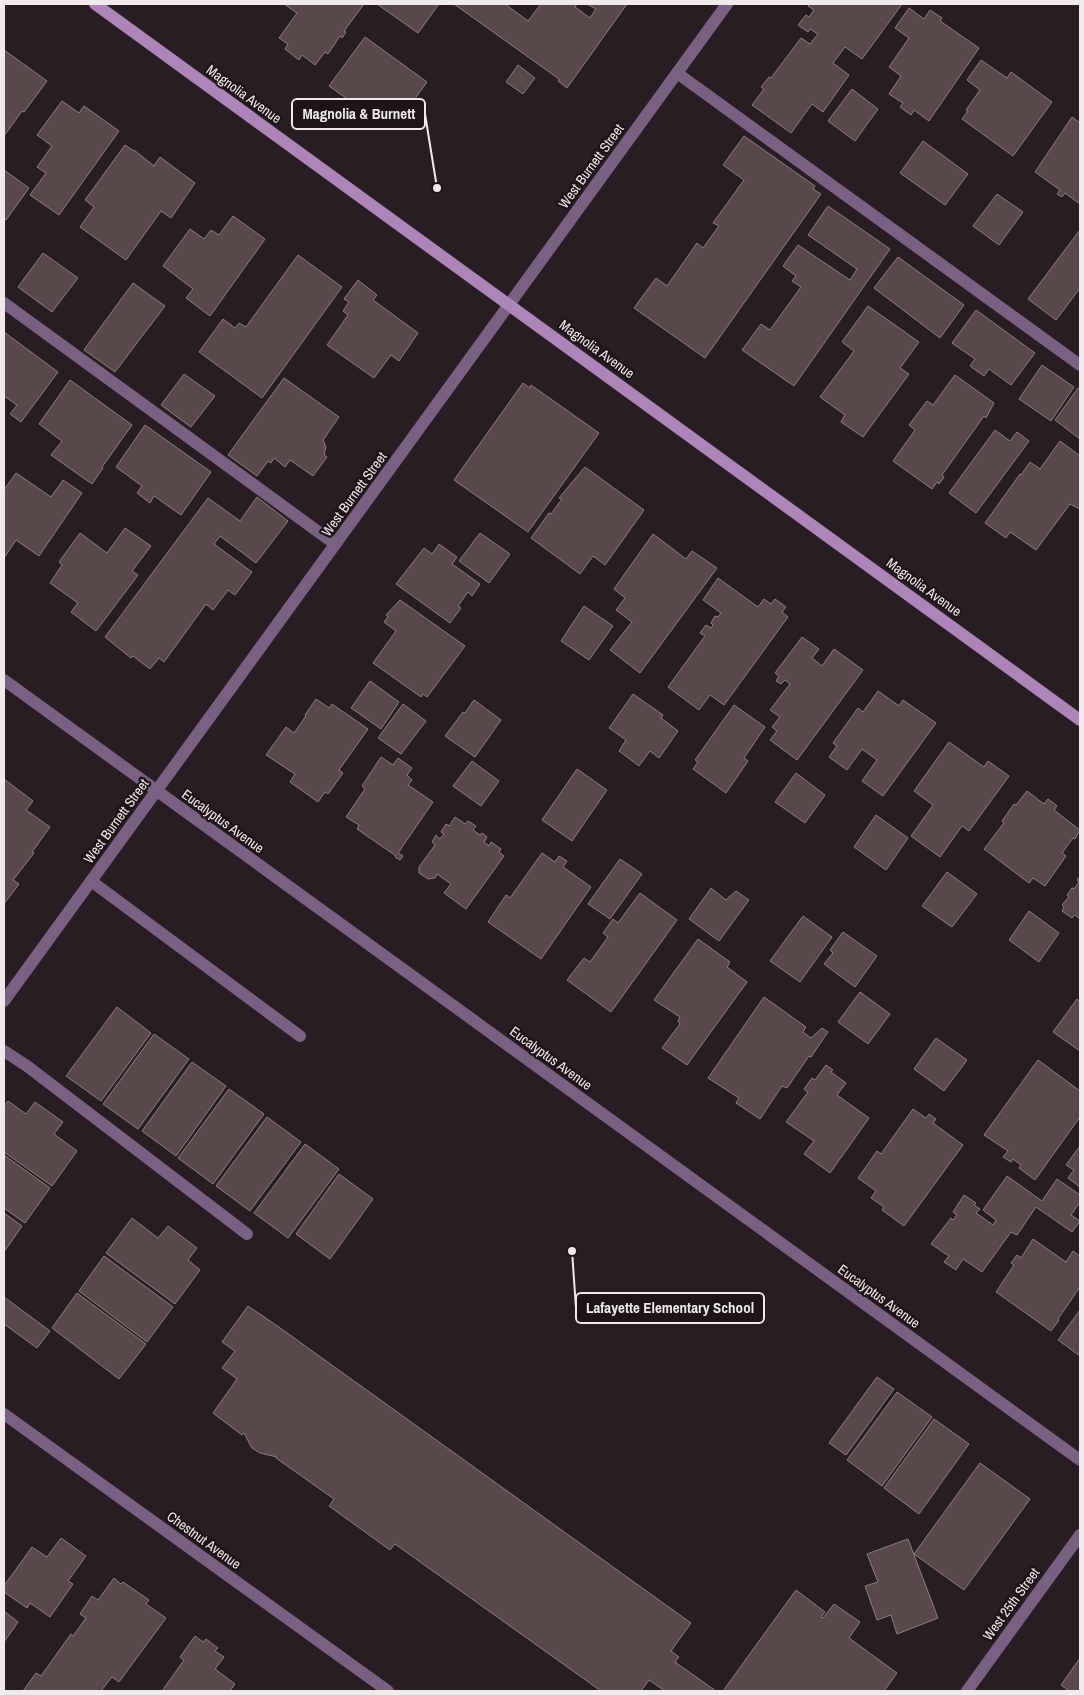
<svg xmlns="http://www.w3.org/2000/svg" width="1084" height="1695" viewBox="0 0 1084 1695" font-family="'Archivo Narrow',sans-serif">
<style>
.building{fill:#57494a;stroke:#8d7d7f}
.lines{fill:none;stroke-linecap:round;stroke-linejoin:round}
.lane{stroke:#796181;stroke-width:12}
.street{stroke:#796181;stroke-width:12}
.secondary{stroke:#ad85b9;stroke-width:12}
.labels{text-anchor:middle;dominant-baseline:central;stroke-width:4.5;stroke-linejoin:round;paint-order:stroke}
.street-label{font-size:14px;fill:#f1eaed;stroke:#1d1419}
.leader{fill:none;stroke:#f1eaed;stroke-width:2}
.callout-dot{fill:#f1eaed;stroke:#1d1419;stroke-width:2}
.callout{fill:#1d1419;stroke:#f1eaed;stroke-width:2}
.callout-label{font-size:15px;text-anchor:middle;font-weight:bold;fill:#f1eaed}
</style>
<rect width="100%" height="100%" fill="#271d22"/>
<!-- building -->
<g class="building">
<polygon points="284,4 364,4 344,31 346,32 342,38 340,36 328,54 325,52 315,65 302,55 299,60 285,49 288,44 279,38 297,13"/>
<polygon points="377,4 439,4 418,33"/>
<polygon points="454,4 505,4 528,21 541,4 577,4 575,7 590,18 596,9 587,4 627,4 567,88 558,81 559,79"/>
<polygon points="810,4 902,4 862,59 845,47 833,63 849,75 823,112 812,104 791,133 752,105 764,89 761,87 769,77 771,78 801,38 810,44 818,34 810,29 808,32 798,25 806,15 809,17 814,10 808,6"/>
<polygon points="909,8 924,19 930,10 942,18 940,21 979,48 929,121 914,110 911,115 900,107 903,103 889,94 901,76 889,67 909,38 895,28"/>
<polygon points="365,37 427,82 396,125 381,114 377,120 329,86"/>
<polygon points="4,50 47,81 24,112 22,111 4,136"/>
<polygon points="981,60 1007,78 1011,72 1052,102 1013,156 962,119 968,111 966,110 980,90 967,80"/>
<polygon points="518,65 535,78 523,94 506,82"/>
<polygon points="852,89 878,109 855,141 828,121"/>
<polygon points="62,101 79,113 84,106 119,131 59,215 30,195 46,173 37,167 52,146 37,135"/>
<polygon points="1072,117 1080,123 1080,204 1065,193 1062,197 1057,194 1060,190 1035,172"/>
<polygon points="744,136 815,186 813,189 821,194 705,358 634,308 656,278 667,286 697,243 703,248 719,226 713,223 744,180 723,165"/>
<polygon points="923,141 968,174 945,205 900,173"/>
<polygon points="125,145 134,151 134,150 154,166 160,157 195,183 171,218 161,211 126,260 80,227 94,207 85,200"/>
<polygon points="4,170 29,188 6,220 4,218"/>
<polygon points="997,194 1023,212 999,245 973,226"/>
<polygon points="828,206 890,249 794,386 742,350 761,324 770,330 801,287 792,281 796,276 783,266 798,245 850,280 857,269 808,235"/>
<polygon points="233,216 265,239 210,316 186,298 193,289 163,266 190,229 204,239 211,230 219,235"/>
<polygon points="1080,230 1080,288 1056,320 1028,299"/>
<polygon points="43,253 78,278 52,312 18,287"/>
<polygon points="298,255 342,287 262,398 199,352 223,319 235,328 239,323 246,327"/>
<polygon points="898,257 964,305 940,338 874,288"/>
<polygon points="358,280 377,295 373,300 418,333 399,361 391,355 374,378 327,345 348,315 343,311 349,302 344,299"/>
<polygon points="133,283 165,306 115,372 84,350"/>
<polygon points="868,306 919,342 900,368 909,374 863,437 841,422 845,415 820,397 854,351 842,342"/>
<polygon points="976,310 1035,353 1011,385 989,369 984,376 970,366 975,359 952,343"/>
<polygon points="4,332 58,372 21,422 10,414 17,405 4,396"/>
<polygon points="1042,365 1074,387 1051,421 1019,399"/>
<polygon points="184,374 215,396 191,427 161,405"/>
<polygon points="955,375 994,403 986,418 984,416 942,475 944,477 939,484 937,482 932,489 893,461 915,430 909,425 927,401 933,405"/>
<polygon points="284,378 339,417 323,440 326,447 324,455 327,457 313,476 290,460 285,467 274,458 271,463 268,461 257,476 228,455"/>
<polygon points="70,380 132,425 102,467 103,468 92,484 51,455 62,441 39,424"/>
<polygon points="523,383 530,388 531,385 599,433 528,532 454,480"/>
<polygon points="1078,388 1080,390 1080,439 1055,420"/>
<polygon points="145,425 211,472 181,515 154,496 150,503 137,493 142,486 116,467"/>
<polygon points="995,430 1010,441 1017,432 1029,441 976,513 949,493"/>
<polygon points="1060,441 1080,456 1080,509 1070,504 1036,550 1010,532 1006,538 985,523 1020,474 1021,475 1030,462 1040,469"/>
<polygon points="585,467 644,510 605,565 593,556 580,574 531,538 549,513 551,514 562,499 559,498"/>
<polygon points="16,473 51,497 63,480 82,493 39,556 16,540 4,558 4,490"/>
<polygon points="257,497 288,521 256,563 220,536 214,544 252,572 235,595 228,590 213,610 206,604 164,662 159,658 150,669 133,656 131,658 105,637 208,498 240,521"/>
<polygon points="125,528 151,546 132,571 138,575 96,631 71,612 78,603 50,583 62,565 59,562 80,533 107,553"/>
<polygon points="480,533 510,554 489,583 459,561"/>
<polygon points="653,534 686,559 692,551 717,568 640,673 610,650 632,622 616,610 625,598 614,589"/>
<polygon points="439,544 457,557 452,564 480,584 472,596 468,592 458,606 461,608 450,623 396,584 424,548 432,554"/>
<polygon points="718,578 758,607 764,599 771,604 775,599 786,607 782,612 788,617 724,705 710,695 699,710 668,687 705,636 700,633 706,625 711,628 713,625 711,623 715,616 718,617 721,613 703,600"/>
<polygon points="400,600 465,646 427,697 423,694 421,697 373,663 396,631 384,622 388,617 386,615"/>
<polygon points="584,606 613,626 589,660 561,641"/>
<polygon points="802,637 819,649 812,658 822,666 834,649 863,670 797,760 770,740 777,731 772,727 780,717 770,710 790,684 785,680 781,684 776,681 779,676 775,673"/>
<polygon points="370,681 399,702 381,729 351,708"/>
<polygon points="878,691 899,706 903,700 936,723 883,796 862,781 877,760 862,749 847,770 829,757 837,746 833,743 858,708 863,712"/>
<polygon points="633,694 663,715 661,718 678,731 659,758 650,751 639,766 619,751 626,740 609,728"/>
<polygon points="316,699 329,708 332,704 368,729 339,770 343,773 328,794 325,792 318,802 290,782 295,774 266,755 286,727 294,733 306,716 305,715"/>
<polygon points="474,700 501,720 475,757 445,736 463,712 465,713"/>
<polygon points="403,704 426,721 401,754 378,738"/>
<polygon points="734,705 765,727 744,758 748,761 726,793 693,769 698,762 695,760"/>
<polygon points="949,742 984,767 988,761 1009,776 969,831 962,826 940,857 911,836 933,805 914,791"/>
<polygon points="381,757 393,765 398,758 412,768 407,775 412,780 408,785 433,802 398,853 403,856 400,860 395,857 396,856 357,829 359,825 346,817 365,789 362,786"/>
<polygon points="472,761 499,781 481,806 453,786"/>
<polygon points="577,769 607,790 572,841 542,820"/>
<polygon points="796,773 825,795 805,823 775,802"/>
<polygon points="4,779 33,801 26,810 50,827 32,852 34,853 13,880 19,884 4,904"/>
<polygon points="1027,791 1044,804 1048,799 1057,806 1054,810 1080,830 1075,839 1073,838 1062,853 1066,856 1045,886 1033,878 1029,883 984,849 1004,823 1002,821 1014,804 1016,805"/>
<polygon points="876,815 908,838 886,870 854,847"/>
<polygon points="455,817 465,824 468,821 476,826 473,830 480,835 482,833 487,837 484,842 489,846 491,842 501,849 499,852 504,856 466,909 444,893 451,884 437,874 435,878 428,879 419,873 419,867 435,845 432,842 436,835 440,839 444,834 441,832 446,824 449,826"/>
<polygon points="542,853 555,862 559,856 567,861 563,867 591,887 541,959 488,922 506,895 510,898"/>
<polygon points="620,859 642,874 610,919 588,904"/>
<polygon points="947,872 977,894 952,927 922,906"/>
<polygon points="1080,876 1080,919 1075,915 1072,918 1062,911 1064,907 1062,905 1069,897 1067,895 1072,888 1074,889 1079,882 1077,880"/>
<polygon points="711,888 726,900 736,891 749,900 719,941 689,919"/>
<polygon points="640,893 677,920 611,1012 567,980 584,958 590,962 608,937 603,933 613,919 618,923"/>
<polygon points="1029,911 1059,933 1039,962 1009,940"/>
<polygon points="803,916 832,937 800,982 770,961"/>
<polygon points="843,932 877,956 855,987 824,964 833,953 830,950"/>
<polygon points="698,939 730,962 727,967 747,982 687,1065 662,1048 680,1024 678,1021 680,1017 654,1000"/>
<polygon points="860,992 890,1014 868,1044 838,1022"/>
<polygon points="764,997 806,1027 803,1032 811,1038 822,1028 828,1032 811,1057 809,1056 787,1088 782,1086 760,1119 736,1103 739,1098 708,1078"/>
<polygon points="1077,999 1080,1002 1080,1051 1053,1032"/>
<polygon points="117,1007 151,1033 101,1101 66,1076"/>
<polygon points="154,1034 189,1059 138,1129 103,1104"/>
<polygon points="936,1038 967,1060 944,1091 914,1069"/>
<polygon points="1038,1060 1080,1091 1080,1117 1035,1180 1019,1168 1021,1165 1013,1159 1011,1162 1003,1157 1008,1151 984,1135"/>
<polygon points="192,1062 226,1086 176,1156 142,1131"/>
<polygon points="826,1065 833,1070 831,1072 846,1083 837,1095 869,1118 830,1173 804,1154 814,1141 786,1122 808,1092 804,1089 812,1078 815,1080"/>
<polygon points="229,1089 264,1114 213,1184 178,1158"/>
<polygon points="8,1101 26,1114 35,1102 63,1122 54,1134 77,1151 52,1186 4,1152 4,1106"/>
<polygon points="913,1109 926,1118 929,1114 936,1119 933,1123 963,1145 904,1226 882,1210 884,1207 871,1198 876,1191 858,1178 877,1151 881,1154"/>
<polygon points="267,1117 301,1142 250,1211 216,1186"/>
<polygon points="305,1144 339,1169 288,1238 254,1213"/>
<polygon points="1080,1146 1080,1187 1068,1178 1074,1170 1066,1165"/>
<polygon points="4,1155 50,1188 25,1223 4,1208"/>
<polygon points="339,1174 373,1199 330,1259 296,1234"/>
<polygon points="1007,1176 1042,1201 1057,1179 1080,1195 1080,1202 1071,1215 1080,1221 1072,1232 1036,1207 1017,1235 1011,1232 982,1272 963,1259 956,1270 944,1262 949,1256 931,1244 951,1218 953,1220 957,1215 953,1212 964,1195 976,1203 974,1205 980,1209 976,1213 993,1225 996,1220 983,1210"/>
<polygon points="4,1213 22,1226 4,1252"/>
<polygon points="132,1218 158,1238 168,1226 197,1248 188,1260 200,1270 175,1304 106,1253"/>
<polygon points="1033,1239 1066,1262 1073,1251 1080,1256 1080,1287 1058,1319 1059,1320 1051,1331 996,1292 1014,1265 1011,1263 1017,1255 1021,1258"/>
<polygon points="104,1256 173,1307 147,1342 79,1291"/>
<polygon points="77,1293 146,1344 119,1379 52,1328"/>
<polygon points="4,1297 50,1331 37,1348 4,1324"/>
<polygon points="248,1306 276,1325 691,1623 671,1651 679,1657 675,1662 716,1691 665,1691 649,1680 641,1691 601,1691 395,1544 390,1550 329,1506 334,1499 276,1458 277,1457 260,1453 252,1448 244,1433 242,1435 213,1413 237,1379 222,1368 235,1351 222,1342"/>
<polygon points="1080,1310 1080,1356 1058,1340"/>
<polygon points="877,1377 894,1389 846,1455 829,1443"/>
<polygon points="897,1392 932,1417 882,1486 847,1460"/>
<polygon points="934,1419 969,1444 919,1514 884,1488"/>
<polygon points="980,1463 1030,1499 964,1590 914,1554"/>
<polygon points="61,1538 86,1556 68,1581 73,1584 50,1617 30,1603 27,1608 4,1592 4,1586 32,1547 47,1557"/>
<polygon points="908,1539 938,1618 897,1634 891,1615 877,1620 865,1586 878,1582 867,1554"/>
<polygon points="114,1578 121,1584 123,1582 149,1600 146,1604 166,1618 119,1682 112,1677 101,1691 23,1691 36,1673 41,1676 71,1634 73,1636 86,1618 80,1614 92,1596 98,1600"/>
<polygon points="796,1590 825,1612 821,1617 823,1618 834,1604 860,1622 849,1638 897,1673 884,1691 723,1691"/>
<polygon points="4,1611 18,1622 4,1642"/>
<polygon points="195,1636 203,1642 206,1639 218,1648 215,1651 224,1657 215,1669 235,1684 230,1691 162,1691 184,1660 180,1657"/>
<polygon points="1080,1658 1080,1691 1069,1691 1061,1685"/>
</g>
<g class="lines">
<!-- lane -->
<g class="lane">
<polyline points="677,73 1080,365"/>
<polyline points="4,303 335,544"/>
<polyline points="91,881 300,1036"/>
<polyline points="4,1051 27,1066 247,1234"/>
</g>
<!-- street -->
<g class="street">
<polyline points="4,680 1080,1460"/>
<polyline points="4,1001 727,4"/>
<polyline points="4,1414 388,1691"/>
<polyline points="967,1691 1080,1535"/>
</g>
<!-- secondary -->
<polyline class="secondary" points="95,4 1080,720"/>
</g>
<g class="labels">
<!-- street labels -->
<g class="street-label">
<text transform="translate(244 94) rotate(36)">Magnolia Avenue</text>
<text transform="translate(591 166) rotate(-54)">West Burnett Street</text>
<text transform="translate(597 349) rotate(36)">Magnolia Avenue</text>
<text transform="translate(354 494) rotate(-54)">West Burnett Street</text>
<text transform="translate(924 587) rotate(36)">Magnolia Avenue</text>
<text transform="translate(116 821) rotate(-54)">West Burnett Street</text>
<text transform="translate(223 821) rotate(36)">Eucalyptus Avenue</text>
<text transform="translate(551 1058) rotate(36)">Eucalyptus Avenue</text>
<text transform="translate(879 1296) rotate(36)">Eucalyptus Avenue</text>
<text transform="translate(204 1540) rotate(36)">Chestnut Avenue</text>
<text transform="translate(1011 1604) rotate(-54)">West 25th Street</text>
</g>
</g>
<!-- callouts -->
<path class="leader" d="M437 188L425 114M572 1251L576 1308"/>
<g class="callout-dot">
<circle cx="437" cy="188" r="5"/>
<circle cx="572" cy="1251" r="5"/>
</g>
<g class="callout">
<rect x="292" y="99" width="133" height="30" rx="5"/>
<rect x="576" y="1293" width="188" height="30" rx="5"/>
</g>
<g class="callout-label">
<text x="359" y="119">Magnolia &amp; Burnett</text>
<text x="670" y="1313">Lafayette Elementary School</text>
</g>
<!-- border -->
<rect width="1084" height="1695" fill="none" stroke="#f1eaed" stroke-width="10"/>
</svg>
